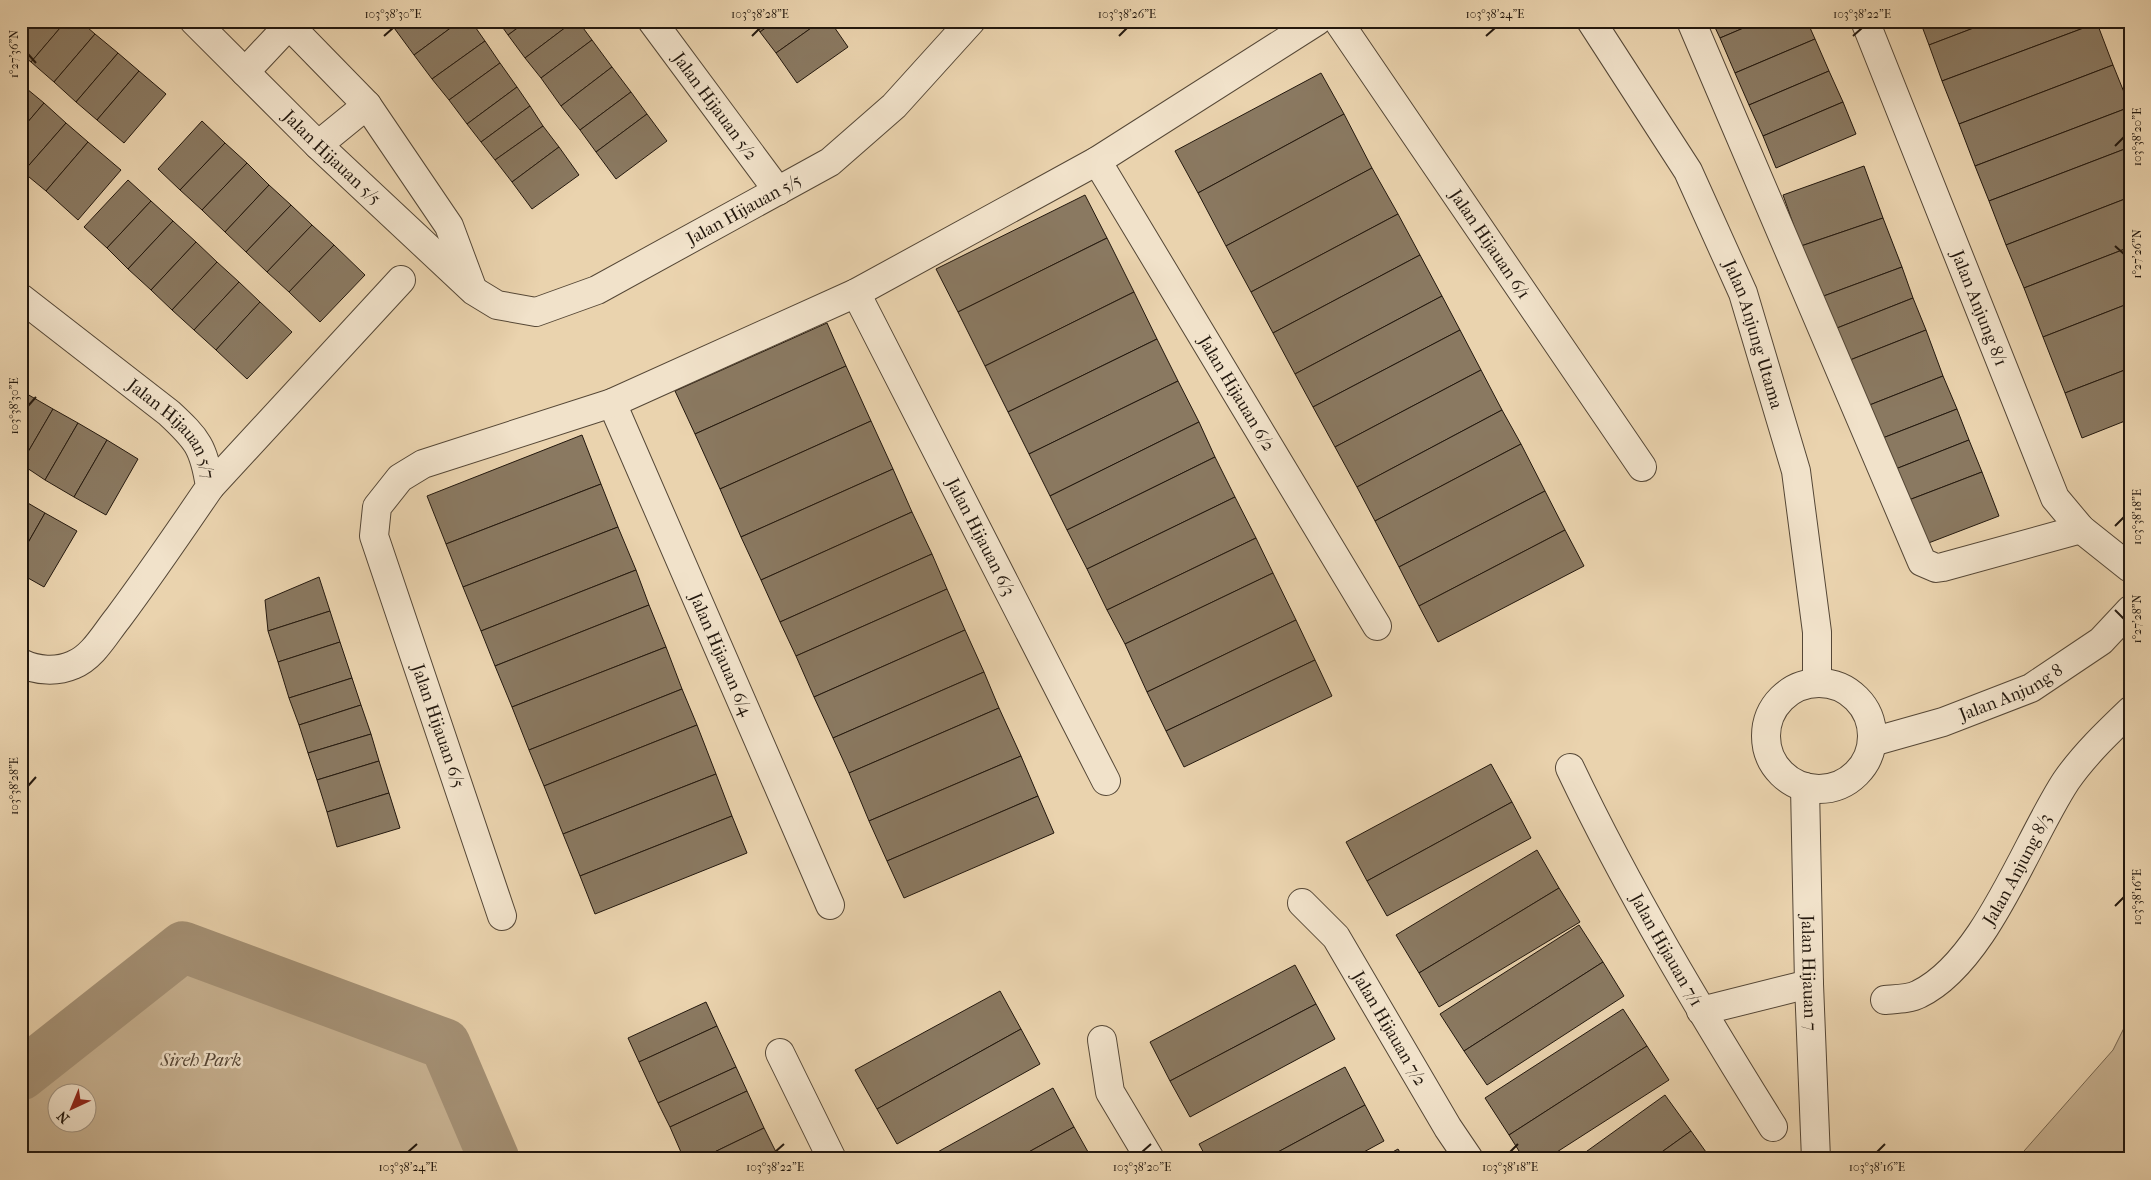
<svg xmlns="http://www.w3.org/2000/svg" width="2151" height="1180" viewBox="0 0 2151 1180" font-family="'IM FELL French Canon',serif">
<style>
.green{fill:#c8b393;stroke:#766650;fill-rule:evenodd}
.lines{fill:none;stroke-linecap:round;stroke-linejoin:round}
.river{stroke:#a69378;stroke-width:51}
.building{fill:#8a7961;stroke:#23180e}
.street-casing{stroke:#554736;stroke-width:30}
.street{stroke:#f1e2ca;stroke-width:28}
.ticks{fill:none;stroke:#23180e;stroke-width:2}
.labels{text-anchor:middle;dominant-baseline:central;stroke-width:5;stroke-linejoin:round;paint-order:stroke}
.street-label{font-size:18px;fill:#23180e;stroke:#f1e2ca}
.park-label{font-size:18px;font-style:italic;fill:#554636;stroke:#f1e2ca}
.neatline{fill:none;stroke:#23180e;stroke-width:2}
.ticks-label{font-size:12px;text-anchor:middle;fill:#23180e}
</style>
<rect width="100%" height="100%" fill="#ead3ae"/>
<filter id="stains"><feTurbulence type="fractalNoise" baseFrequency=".004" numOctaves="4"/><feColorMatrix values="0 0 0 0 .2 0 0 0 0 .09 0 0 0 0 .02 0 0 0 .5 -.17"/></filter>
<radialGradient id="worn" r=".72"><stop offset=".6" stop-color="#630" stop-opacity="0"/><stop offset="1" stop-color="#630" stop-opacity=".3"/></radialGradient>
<!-- green -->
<g class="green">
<path d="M 183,947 L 445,1044 L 494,1159 L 21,1159 L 21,1075 ZM 58,1092 L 88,1092 L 88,1122 L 58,1122 Z"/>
<polygon points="2130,1016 2130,1159 2017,1159 2113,1050"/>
</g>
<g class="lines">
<!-- river -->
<polyline class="river" points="21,1075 183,947 445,1044 494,1159"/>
</g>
<!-- building -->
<g class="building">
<polygon points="21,21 32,21 21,34"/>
<polygon points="32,21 66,21 31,62 21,54 21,34"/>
<polygon points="66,21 80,21 95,34 54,82 31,62"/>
<polygon points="389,21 460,21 414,55"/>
<polygon points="460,21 471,21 485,41 432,79 414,55"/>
<polygon points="498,21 527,21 508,35"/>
<polygon points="527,21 574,21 525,58 508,35"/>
<polygon points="574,21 578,21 592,40 541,78 525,58"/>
<polygon points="752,21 775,21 760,32"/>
<polygon points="775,21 821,21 776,53 760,32"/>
<polygon points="821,21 830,21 848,47 797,83 776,53"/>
<polygon points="1712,21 1760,21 1720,38"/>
<polygon points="1760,21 1807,21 1815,39 1735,73 1720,38"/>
<polygon points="1920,21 1992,21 1929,45"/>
<polygon points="1992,21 2096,21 2097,23 1942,81 1929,45"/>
<polygon points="2097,23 2113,65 1959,124 1942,81"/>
<polygon points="95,34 118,53 76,102 54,82"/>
<polygon points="1815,39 1829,71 1749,105 1735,73"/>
<polygon points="592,40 612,67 561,106 541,78"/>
<polygon points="485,41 500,63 449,100 432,79"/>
<polygon points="118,53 139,71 97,120 76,102"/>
<polygon points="500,63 517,87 467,124 449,100"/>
<polygon points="2113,65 2130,107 1975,166 1959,124"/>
<polygon points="612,67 631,92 580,130 561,106"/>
<polygon points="139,71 166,94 124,143 97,120"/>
<polygon points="1829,71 1843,102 1763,136 1749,105"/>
<polygon points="1321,73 1344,114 1198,193 1175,151"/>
<polygon points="21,84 44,103 21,130"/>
<polygon points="517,87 530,106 481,142 467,124"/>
<polygon points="631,92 647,114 596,152 580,130"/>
<polygon points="1843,102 1856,134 1776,168 1763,136"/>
<polygon points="44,103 66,123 23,172 21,170 21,130"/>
<polygon points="530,106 543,126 495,160 481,142"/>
<polygon points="2130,107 2130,147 1989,201 1975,166"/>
<polygon points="647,114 667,141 616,179 596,152"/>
<polygon points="1344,114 1372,168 1226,246 1198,193"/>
<polygon points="202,121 225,143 180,190 158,169"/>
<polygon points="66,123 88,142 46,191 23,172"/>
<polygon points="543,126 559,147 512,182 495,160"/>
<polygon points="88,142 121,170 78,220 46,191"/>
<polygon points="225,143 247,163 202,210 180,190"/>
<polygon points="559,147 579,175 532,209 512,182"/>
<polygon points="2130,147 2130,197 2006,245 1989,201"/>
<polygon points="247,163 269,185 225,232 202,210"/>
<polygon points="1864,166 1883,218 1801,246 1783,195"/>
<polygon points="1372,168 1398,214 1251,292 1226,246"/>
<polygon points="128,180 151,201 107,248 84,227"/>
<polygon points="269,185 291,205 246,252 225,232"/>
<polygon points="1085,195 1107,238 958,312 936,269"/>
<polygon points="2130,197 2130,247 2024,288 2006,245"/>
<polygon points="151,201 173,221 128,269 107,248"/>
<polygon points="291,205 312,225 267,272 246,252"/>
<polygon points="1398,214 1420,255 1273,333 1251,292"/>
<polygon points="1883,218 1902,267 1821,297 1801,246"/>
<polygon points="173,221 196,242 151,290 128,269"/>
<polygon points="312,225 334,245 289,292 267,272"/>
<polygon points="1107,238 1134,292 985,366 958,312"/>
<polygon points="196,242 217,262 172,310 151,290"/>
<polygon points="334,245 365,275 320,322 289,292"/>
<polygon points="2130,247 2130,303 2043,337 2024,288"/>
<polygon points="1420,255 1442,296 1295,374 1273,333"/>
<polygon points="217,262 239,282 194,330 172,310"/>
<polygon points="1902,267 1913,298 1832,330 1821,297"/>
<polygon points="239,282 260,302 216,350 194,330"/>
<polygon points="1134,292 1157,339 1008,412 985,366"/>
<polygon points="1442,296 1460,330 1313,407 1295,374"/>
<polygon points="1913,298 1926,330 1845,362 1832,330"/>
<polygon points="260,302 292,332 247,379 216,350"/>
<polygon points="2130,303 2130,368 2065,393 2043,337"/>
<polygon points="827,323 846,366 695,434 675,391"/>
<polygon points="1460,330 1481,370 1335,447 1313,407"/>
<polygon points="1926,330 1943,376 1862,408 1845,362"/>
<polygon points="1157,339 1178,381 1029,454 1008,412"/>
<polygon points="846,366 871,421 720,489 695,434"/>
<polygon points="2130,368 2130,419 2082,438 2065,393"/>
<polygon points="1481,370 1502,410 1357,487 1335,447"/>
<polygon points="1943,376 1957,409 1875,441 1862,408"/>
<polygon points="1178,381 1199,422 1050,496 1029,454"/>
<polygon points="27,394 53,409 21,464 21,404"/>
<polygon points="53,409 78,423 45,480 21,464"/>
<polygon points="1957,409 1969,440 1888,472 1875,441"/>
<polygon points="1502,410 1521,444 1375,521 1357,487"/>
<polygon points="871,421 893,469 741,537 720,489"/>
<polygon points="1199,422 1215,457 1067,530 1050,496"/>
<polygon points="78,423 107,440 74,497 45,480"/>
<polygon points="582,435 601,484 446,544 427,496"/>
<polygon points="107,440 138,459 106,515 74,497"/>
<polygon points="1969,440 1982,472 1901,503 1888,472"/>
<polygon points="1521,444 1545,491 1399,567 1375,521"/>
<polygon points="1215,457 1235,497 1087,569 1067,530"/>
<polygon points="893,469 912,512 761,580 741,537"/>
<polygon points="1982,472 1999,516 1918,547 1901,503"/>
<polygon points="601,484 618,527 463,587 446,544"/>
<polygon points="1545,491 1565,530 1419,606 1399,567"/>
<polygon points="1235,497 1256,538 1107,610 1087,569"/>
<polygon points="21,499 45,513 21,555"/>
<polygon points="912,512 932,554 780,622 761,580"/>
<polygon points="45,513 77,531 44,587 21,574 21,555"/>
<polygon points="618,527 636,570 481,631 463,587"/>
<polygon points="1565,530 1584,566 1438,642 1419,606"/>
<polygon points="1256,538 1273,573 1125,644 1107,610"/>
<polygon points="932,554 947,589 796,656 780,622"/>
<polygon points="636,570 649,605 495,666 481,631"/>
<polygon points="1273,573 1296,620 1147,692 1125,644"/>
<polygon points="319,577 330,611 268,631 265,600"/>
<polygon points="947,589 965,630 814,697 796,656"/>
<polygon points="649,605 666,647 512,707 495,666"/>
<polygon points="330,611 340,642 278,662 268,631"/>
<polygon points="1296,620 1315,660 1166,731 1147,692"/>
<polygon points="965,630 984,672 833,738 814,697"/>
<polygon points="340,642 352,678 289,698 278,662"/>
<polygon points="666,647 682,689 529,750 512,707"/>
<polygon points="1315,660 1332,696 1184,767 1166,731"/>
<polygon points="984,672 999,708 849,773 833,738"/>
<polygon points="352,678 361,705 299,725 289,698"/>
<polygon points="682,689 697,725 544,786 529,750"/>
<polygon points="361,705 371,734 308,753 299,725"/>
<polygon points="999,708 1021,756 869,821 849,773"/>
<polygon points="697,725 716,774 563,834 544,786"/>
<polygon points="371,734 379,761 317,780 308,753"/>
<polygon points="1021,756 1038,796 887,861 869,821"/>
<polygon points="379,761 389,793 327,812 317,780"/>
<polygon points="1491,764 1512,802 1367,881 1346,842"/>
<polygon points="716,774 732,816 580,876 563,834"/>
<polygon points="389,793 400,828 337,847 327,812"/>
<polygon points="1038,796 1054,833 904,898 887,861"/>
<polygon points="1512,802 1531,838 1387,916 1367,881"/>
<polygon points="732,816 747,853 595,914 580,876"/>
<polygon points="1537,850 1559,888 1419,973 1396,935"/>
<polygon points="1559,888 1580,922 1439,1007 1419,973"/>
<polygon points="1579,925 1603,962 1464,1051 1440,1014"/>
<polygon points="1603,962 1624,996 1487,1085 1464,1051"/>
<polygon points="1295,965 1316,1004 1170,1081 1150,1042"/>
<polygon points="1000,991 1021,1029 877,1109 855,1070"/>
<polygon points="706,1002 717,1026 639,1062 628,1038"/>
<polygon points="1316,1004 1335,1039 1190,1117 1170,1081"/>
<polygon points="1623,1009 1647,1046 1509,1135 1485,1098"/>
<polygon points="717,1026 736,1067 658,1103 639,1062"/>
<polygon points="1021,1029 1040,1064 897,1144 877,1109"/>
<polygon points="1647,1046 1669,1080 1546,1159 1524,1159 1509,1135"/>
<polygon points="736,1067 747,1091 670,1127 658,1103"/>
<polygon points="1345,1067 1365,1105 1265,1159 1207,1159 1199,1144"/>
<polygon points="1053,1088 1074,1127 1016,1159 925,1159"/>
<polygon points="747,1091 764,1128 700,1159 684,1159 670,1127"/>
<polygon points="1665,1095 1691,1131 1652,1159 1576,1159"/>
<polygon points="1365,1105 1384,1141 1351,1159 1265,1159"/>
<polygon points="1074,1127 1092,1159 1016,1159"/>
<polygon points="764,1128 776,1152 762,1159 700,1159"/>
<polygon points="1691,1131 1711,1159 1652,1159"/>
<polygon points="1398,1149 1404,1159 1380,1159"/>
</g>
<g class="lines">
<defs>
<g id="street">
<path id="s1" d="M 194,21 L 318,145 L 474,291 L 497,305 L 536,312 L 597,290 L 830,162 L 894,106 L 971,21"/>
<polyline points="285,21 367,105 449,226 471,285"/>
<path id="s2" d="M 652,21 L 778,191"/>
<path id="s3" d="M 1338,21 L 1642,467"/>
<path id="s4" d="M 1591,21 L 1688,171 L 1743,293 L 1796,471 L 1817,632 L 1817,682"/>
<polyline points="1691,21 1922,562 1936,568 1943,567 2081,529"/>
<path id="s5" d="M 1865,21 L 2055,498 L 2081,529 L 2130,568"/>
<polyline points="245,72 289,25"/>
<polyline points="318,145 367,105"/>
<path id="s6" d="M 1097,161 L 1377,626"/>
<path id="s7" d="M 856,293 L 1106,781"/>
<path id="s8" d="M 21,298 L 169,413 C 197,439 204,447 210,487 C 180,531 150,575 118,618 C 105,634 93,657 73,665 C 57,672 37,671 21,663"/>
<path id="s9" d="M 612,403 L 830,905"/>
<polyline points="210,487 401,280"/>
<circle cx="1819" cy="736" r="53"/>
<path id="s10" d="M 1872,742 L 1943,722 L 2031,688 L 2101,641 L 2130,610"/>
<path id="s11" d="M 1570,768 C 1629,892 1700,1010 1773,1127"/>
<path id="s12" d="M 1805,787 L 1809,984 L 1816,1159"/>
<path id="s13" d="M 1302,903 L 1336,937 L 1448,1128 L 1469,1159"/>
<polyline points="502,916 374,536 377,507 400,478 423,464 612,403 856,293 1097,161 1317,21"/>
<path id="s14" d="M 1885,1000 C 1896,999 1910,999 1919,994 C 1985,962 2026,842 2066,781 C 2084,755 2107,733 2130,711"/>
<polyline points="1701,1011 1809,984"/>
<polyline points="1102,1040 1110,1092 1150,1159"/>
<polyline points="780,1053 832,1159"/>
</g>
</defs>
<!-- street casing -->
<use href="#street" class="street-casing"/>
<!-- street -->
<use href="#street" class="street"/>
</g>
<!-- ticks -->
<path class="ticks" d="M 384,36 L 393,28M 752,36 L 760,28M 1119,36 L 1127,28M 1486,36 L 1495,28M 1853,36 L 1862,28M 28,54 L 36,63M 2115,146 L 2124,137M 2115,246 L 2124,254M 28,406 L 36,397M 2115,526 L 2124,517M 2115,610 L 2124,619M 28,786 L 36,777M 2115,906 L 2124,897M 408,1152 L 417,1144M 775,1152 L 784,1144M 1142,1152 L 1151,1144M 1510,1152 L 1518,1144M 1877,1152 L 1885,1144"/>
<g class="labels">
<!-- street labels -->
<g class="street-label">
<text stroke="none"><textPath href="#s2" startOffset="106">Jalan Hijauan 5/2</textPath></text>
<text stroke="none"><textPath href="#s1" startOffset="194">Jalan Hijauan 5/5</textPath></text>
<text stroke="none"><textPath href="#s1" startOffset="688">Jalan Hijauan 5/5</textPath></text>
<text stroke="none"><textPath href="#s3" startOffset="270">Jalan Hijauan 6/1</textPath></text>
<text stroke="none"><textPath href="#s5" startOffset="309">Jalan Anjung 8/1</textPath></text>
<text stroke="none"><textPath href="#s4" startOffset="355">Jalan Anjung Utama</textPath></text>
<text stroke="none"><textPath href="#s6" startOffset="271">Jalan Hijauan 6/2</textPath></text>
<text stroke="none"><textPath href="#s8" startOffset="202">Jalan Hijauan 5/7</textPath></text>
<text stroke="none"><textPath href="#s7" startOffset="274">Jalan Hijauan 6/3</textPath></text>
<text stroke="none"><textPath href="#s9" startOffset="274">Jalan Hijauan 6/4</textPath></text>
<text stroke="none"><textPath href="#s10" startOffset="148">Jalan Anjung 8</textPath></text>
<text transform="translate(438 726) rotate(71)">Jalan Hijauan 6/5</text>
<text stroke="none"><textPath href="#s14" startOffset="196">Jalan Anjung 8/3</textPath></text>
<text stroke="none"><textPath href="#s11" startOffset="206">Jalan Hijauan 7/1</textPath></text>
<text stroke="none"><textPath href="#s12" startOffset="186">Jalan Hijauan 7</textPath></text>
<text stroke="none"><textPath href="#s13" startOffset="154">Jalan Hijauan 7/2</textPath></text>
</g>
<!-- park labels -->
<g class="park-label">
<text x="201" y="1060">Sireh Park</text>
</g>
</g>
<!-- margin -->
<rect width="2151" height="1180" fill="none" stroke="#ead3ae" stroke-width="55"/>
<!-- north arrow -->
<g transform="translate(72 1108) rotate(224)"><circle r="24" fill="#f1e2ca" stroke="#9f917f"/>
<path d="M0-4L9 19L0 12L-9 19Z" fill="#8f2418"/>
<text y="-8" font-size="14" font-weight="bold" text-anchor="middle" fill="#23180e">N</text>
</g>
<rect x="28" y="28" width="2096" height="1124" class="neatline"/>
<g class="ticks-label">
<text x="393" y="18">103°38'30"E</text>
<text x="760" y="18">103°38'28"E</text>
<text x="1127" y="18">103°38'26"E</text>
<text x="1495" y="18">103°38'24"E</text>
<text x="1862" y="18">103°38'22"E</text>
<text transform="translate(14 54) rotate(-90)" y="4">1°27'36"N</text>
<text transform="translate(2137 137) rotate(-90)" y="4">103°38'20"E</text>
<text transform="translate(2137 254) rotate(-90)" y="4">1°27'26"N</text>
<text transform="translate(14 406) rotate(-90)" y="4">103°38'30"E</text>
<text transform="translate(2137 517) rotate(-90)" y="4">103°38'18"E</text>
<text transform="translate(2137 619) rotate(-90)" y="4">1°27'28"N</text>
<text transform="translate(14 786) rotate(-90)" y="4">103°38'28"E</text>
<text transform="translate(2137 897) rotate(-90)" y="4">103°38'16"E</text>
<text x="408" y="1171">103°38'24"E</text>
<text x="775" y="1171">103°38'22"E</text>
<text x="1142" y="1171">103°38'20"E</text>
<text x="1510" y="1171">103°38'18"E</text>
<text x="1877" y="1171">103°38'16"E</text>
</g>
<rect width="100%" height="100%" filter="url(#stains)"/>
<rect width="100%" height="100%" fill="url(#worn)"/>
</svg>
